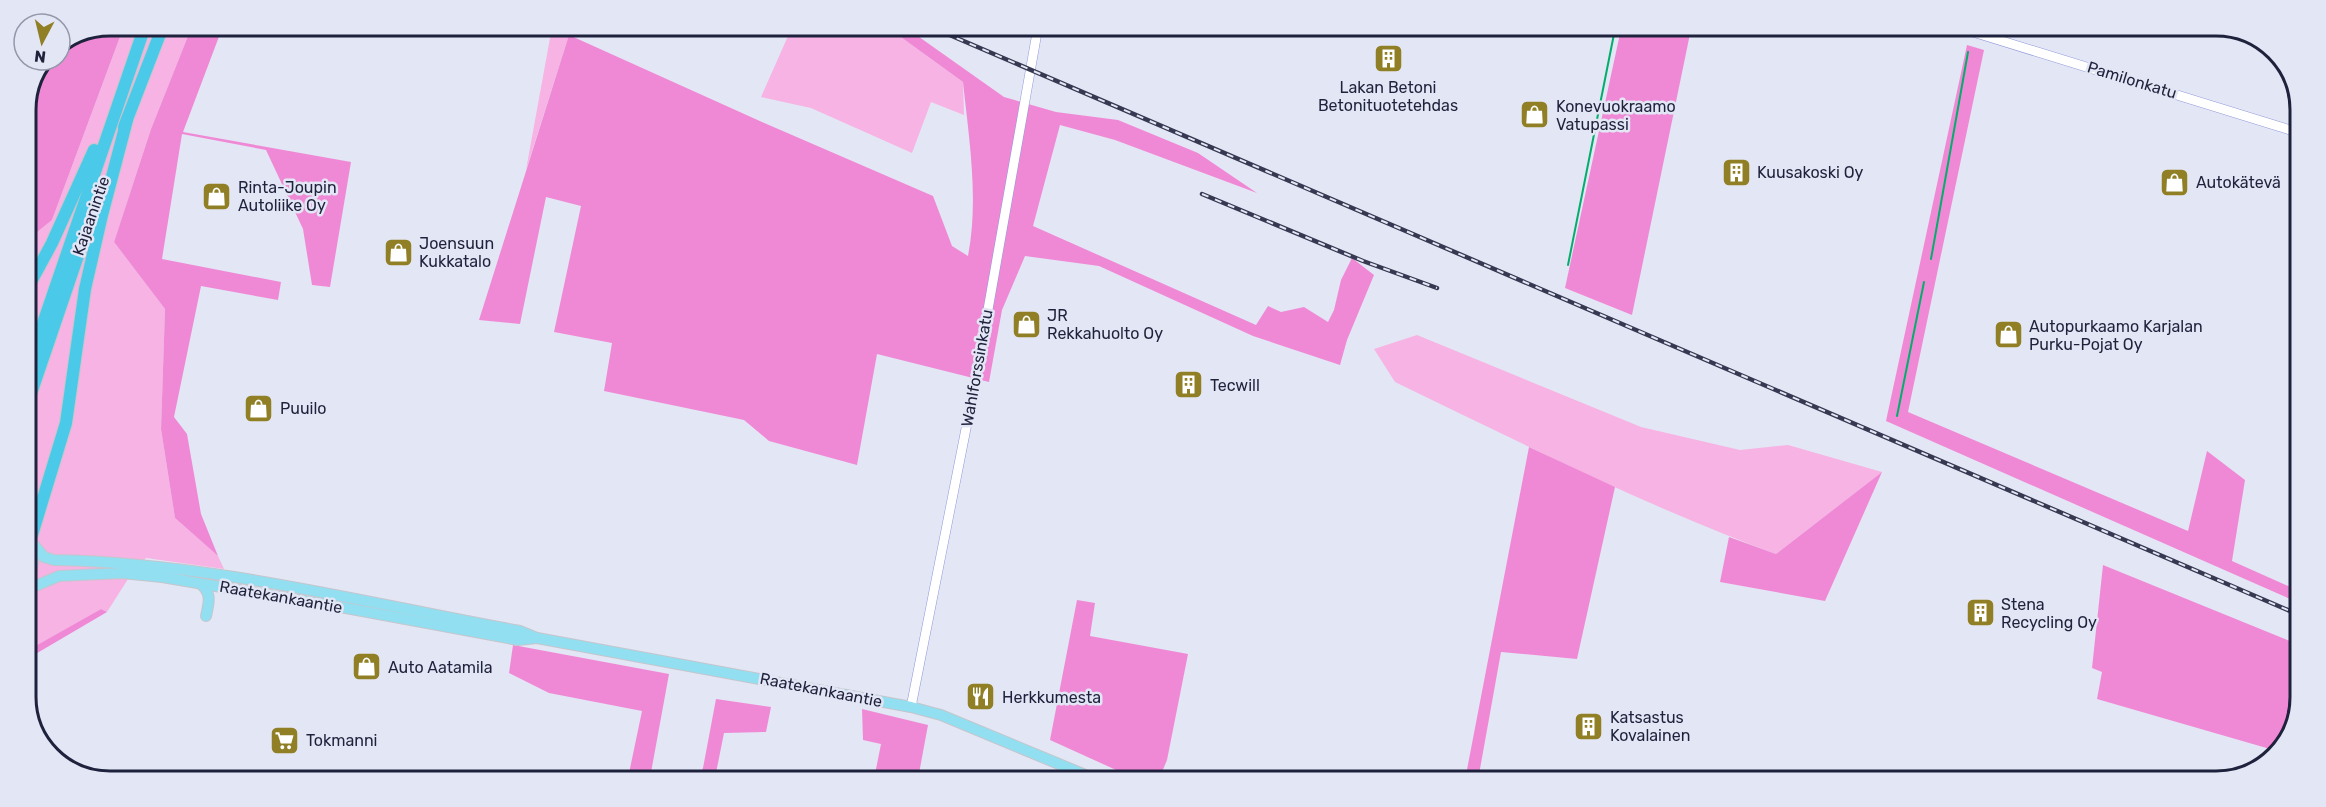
<svg xmlns="http://www.w3.org/2000/svg" width="2326" height="807" viewBox="0 0 2326 807" font-family="Rubik,sans-serif">
<style>
.green{fill:#f7b3e3}
.forest{fill:#f089d5}
.lines{fill:none;stroke-linecap:round;stroke-linejoin:round}
.stream{stroke:#02ae6c;stroke-width:2}
.minor-casing{stroke:#8f97da;stroke-width:10}
.major-casing{stroke:#c5c6cc;stroke-width:12}
.highway-casing{stroke:#c5c6cc;stroke-width:14}
.minor{stroke:#fff;stroke-width:9}
.major{stroke:#92dff2;stroke-width:10}
.highway{stroke:#4ac9e9;stroke-width:12}
.rail-casing{stroke:#363951;stroke-width:4.5}
.rail{stroke:#e3e6f4;stroke-width:2;stroke-dasharray:7;stroke-linecap:butt}
.labels{text-anchor:middle;dominant-baseline:central;stroke-width:5;stroke-linejoin:round;paint-order:stroke}
.street-label{font-size:16px;fill:#1f223c;stroke:#e3e6f4}
.poi-label{font-size:16px;fill:#1f223c;stroke:#e3e6f4;text-anchor:start}
.rim{fill:none;stroke:#1f223c;stroke-width:3}
</style>
<rect width="100%" height="100%" fill="#e3e6f4"/>
<!-- green -->
<g class="green">
<polygon points="124,26 192,26 151,129 114,242 165,309 161,429 175,518 218,556 224,569 146,558 128,579 107,612 101,609 33,648 26,660 26,241 52,220"/>
<polygon points="792,27 887,27 963,82 964,115 931,102 912,153 811,108 761,97"/>
<polygon points="556,33 569,35 526,170 550,38"/>
<path d="M 1417,335 L 1641,427 L 1740,450 L 1788,445 L 1882,472 L 1776,554 C 1645,506 1520,442 1395,382 L 1374,349 Z"/>
</g>
<!-- forest -->
<g class="forest">
<polygon points="110,26 124,26 52,220 26,241 26,104 46,60 60,60 60,46"/>
<polygon points="192,26 223,26 183,132 351,162 330,287 312,285 303,229 266,150 182,134 162,259 281,282 278,300 201,286 174,417 187,434 201,514 218,556 175,518 161,429 165,309 114,242 151,129"/>
<path d="M 887,27 L 905,27 L 1004,97 L 1056,112 L 1118,120 L 1198,153 L 1257,193 L 1115,140 L 1060,125 L 1033,226 L 1256,325 L 1268,306 L 1281,312 L 1304,307 L 1328,322 L 1334,310 L 1341,280 L 1352,258 L 1374,275 L 1347,340 L 1340,365 L 1253,336 L 1099,266 L 1025,256 L 1002,310 L 989,382 L 877,354 L 857,465 L 769,441 L 744,420 L 604,391 L 612,343 L 554,332 L 581,206 L 546,197 L 520,324 L 479,320 L 569,35 L 762,122 L 933,196 L 952,246 L 968,256 C 979,199 969,139 963,82 Z"/>
<polygon points="1621,29 1691,29 1632,315 1565,288"/>
<polygon points="1967,45 1984,50 1908,412 2188,531 2207,451 2245,480 2232,561 2297,590 2297,602 1886,421"/>
<polygon points="1529,447 1615,487 1577,659 1501,652 1478,780 1465,780"/>
<polygon points="1882,472 1825,601 1720,582 1729,537 1776,554"/>
<polygon points="2103,565 2297,644 2296,724 2277,751 2097,699 2102,672 2092,668"/>
<polygon points="1077,600 1095,603 1090,636 1188,654 1167,760 1159,779 1136,779 1050,740"/>
<polygon points="101,609 107,612 27,659 26,663 32,648"/>
<polygon points="513,645 669,674 650,778 628,778 642,711 549,693 509,673"/>
<polygon points="716,699 771,707 766,732 724,733 715,778 698,778 703,768"/>
<polygon points="862,709 928,725 918,779 874,779 881,744 863,740"/>
</g>
<g class="lines">
<!-- stream -->
<g class="stream">
<polyline points="1931,259 1968,52"/>
<polyline points="1568,265 1615,29"/>
<polyline points="1897,416 1924,282"/>
</g>
<defs>
<g id="minor">
<polyline points="1963,29 2300,133"/>
<polyline points="911,707 975,383 1038,27"/>
</g>
<g id="major">
<path d="M 26,525 C 36,546 36,564 26,586"/>
<path d="M 33,544 L 44,557 L 54,560 C 212,563 366,603 520,631 L 537,638 L 911,707 L 941,715 L 1095,779"/>
<path d="M 201,584 C 212,594 209,602 206,616"/>
<polyline points="26,590 59,576 122,573 162,577 346,608 518,640 537,638"/>
</g>
<g id="highway">
<polyline points="124,127 163,26"/>
<polyline points="26,291 52,243 94,150"/>
<polyline points="26,373 145,26"/>
<polyline points="26,408 102,185"/>
<polyline points="31,538 66,423 85,289 102,215 127,120"/>
</g>
</defs>
<!-- minor casing -->
<use href="#minor" class="minor-casing"/>
<!-- major casing -->
<use href="#major" class="major-casing"/>
<!-- highway casing -->
<use href="#highway" class="highway-casing"/>
<!-- minor -->
<use href="#minor" class="minor"/>
<!-- major -->
<use href="#major" class="major"/>
<!-- highway -->
<use href="#highway" class="highway"/>
<defs>
<g id="rail">
<polyline points="931,27 2297,614"/>
<polyline points="1202,194 1363,261 1437,288"/>
</g>
</defs>
<!-- rail casing -->
<use href="#rail" class="rail-casing"/>
<!-- rail -->
<use href="#rail" class="rail"/>
</g>
<!-- icons -->
<defs>
<symbol id="building-square" viewBox="-11 -11 22 22"><rect x="-9" y="-9" width="18" height="18" rx="4" fill="#917f26" stroke="#e3e6f4"/><path d="M-4-6H4V6H1V3H-1V6H-4ZM-2.5-4.3h1.7v1.8h-1.7ZM.8-4.3h1.7v1.8H.8ZM-2.5-1h1.7V.8h-1.7ZM.8-1h1.7V.8H.8Z" fill="#fff"/></symbol>
<symbol id="shop-square" viewBox="-11 -11 22 22"><rect x="-9" y="-9" width="18" height="18" rx="4" fill="#917f26" stroke="#e3e6f4"/><path d="M-5-2.5h2.3a2.7 3.5 0 0 1 5.4 0H5L5.5 6h-11ZM-1.5-2.5h3a1.5 2.3 0 0 0-3 0Z" fill="#fff"/></symbol>
<symbol id="restaurant-square" viewBox="-11 -11 22 22"><rect x="-9" y="-9" width="18" height="18" rx="4" fill="#917f26" stroke="#e3e6f4"/><path d="M-5-6h1v4h1v-4h1v4h1v-4h1v5L-1.5 .5V6h-2V.5L-5-1ZM5-6V6H3V1.5H1.5Q1.5-4 5-6Z" fill="#fff"/></symbol>
<symbol id="supermarket-square" viewBox="-11 -11 22 22"><rect x="-9" y="-9" width="18" height="18" rx="4" fill="#917f26" stroke="#e3e6f4"/><path d="M-6-5.5h2.5l.6 2H6L4.5 2H-2.5L-4.4-4H-6ZM-1.5 3.2a1.3 1.3 0 1 0 .1 0ZM3 3.2a1.3 1.3 0 1 0 .1 0Z" fill="#fff"/></symbol>
</defs>
<g fill-rule="evenodd">
<use href="#building-square" x="1372" y="42" width="33" height="33"/>
<use href="#shop-square" x="1518" y="98" width="33" height="33"/>
<use href="#building-square" x="1720" y="156" width="33" height="33"/>
<use href="#shop-square" x="2158" y="166" width="33" height="33"/>
<use href="#shop-square" x="200" y="180" width="33" height="33"/>
<use href="#shop-square" x="382" y="236" width="33" height="33"/>
<use href="#shop-square" x="1010" y="308" width="33" height="33"/>
<use href="#shop-square" x="1992" y="318" width="33" height="33"/>
<use href="#building-square" x="1172" y="368" width="33" height="33"/>
<use href="#shop-square" x="242" y="392" width="33" height="33"/>
<use href="#building-square" x="1964" y="596" width="33" height="33"/>
<use href="#shop-square" x="350" y="650" width="33" height="33"/>
<use href="#restaurant-square" x="964" y="680" width="33" height="33"/>
<use href="#building-square" x="1572" y="710" width="33" height="33"/>
<use href="#supermarket-square" x="268" y="724" width="33" height="33"/>
</g>
<g class="labels">
<!-- street labels -->
<g class="street-label">
<text transform="translate(2132 80) rotate(17)">Pamilonkatu</text>
<text transform="translate(91 216) rotate(-71)">Kajaanintie</text>
<text transform="translate(977 368) rotate(-80)">Wahlforssinkatu</text>
<text transform="translate(281 597) rotate(10)">Raatekankaantie</text>
<text transform="translate(821 690) rotate(11)">Raatekankaantie</text>
</g>
<!-- poi labels -->
<g class="poi-label">
<text x="1388" y="87" text-anchor="middle">Lakan Betoni<tspan x="1388" dy="18">Betonituotetehdas</tspan></text>
<text x="1556" y="106">Konevuokraamo<tspan x="1556" dy="18">Vatupassi</tspan></text>
<text x="1757" y="172">Kuusakoski Oy</text>
<text x="2196" y="182">Autokätevä</text>
<text x="238" y="187">Rinta-Joupin<tspan x="238" dy="18">Autoliike Oy</tspan></text>
<text x="419" y="243">Joensuun<tspan x="419" dy="18">Kukkatalo</tspan></text>
<text x="1047" y="315">JR<tspan x="1047" dy="18">Rekkahuolto Oy</tspan></text>
<text x="2029" y="326">Autopurkaamo Karjalan<tspan x="2029" dy="18">Purku-Pojat Oy</tspan></text>
<text x="1210" y="385">Tecwill</text>
<text x="280" y="408">Puuilo</text>
<text x="2001" y="604">Stena<tspan x="2001" dy="18">Recycling Oy</tspan></text>
<text x="388" y="667">Auto Aatamila</text>
<text x="1002" y="697">Herkkumesta</text>
<text x="1610" y="717">Katsastus<tspan x="1610" dy="18">Kovalainen</tspan></text>
<text x="306" y="740">Tokmanni</text>
</g>
</g>
<!-- crop -->
<path d="M0 0H2326V807H0ZM110 36H2216A74 74 0 0 1 2290 110V697A74 74 0 0 1 2216 771H110A74 74 0 0 1 36 697V110A74 74 0 0 1 110 36Z" fill="#e3e6f4" fill-rule="evenodd"/>
<path class="rim" d="M110 36H2216A74 74 0 0 1 2290 110V697A74 74 0 0 1 2216 771H110A74 74 0 0 1 36 697V110A74 74 0 0 1 110 36Z"/>
<!-- north arrow -->
<g transform="translate(42 42) rotate(187)"><circle r="28" fill="#e3e6f4" stroke="#9598aa" stroke-width="1.5"/>
<path d="M0-4.5L10 22L0 15L-10 22Z" fill="#917f26"/>
<text y="-9" font-size="16" font-weight="bold" text-anchor="middle" fill="#1f223c">N</text>
</g>
</svg>
